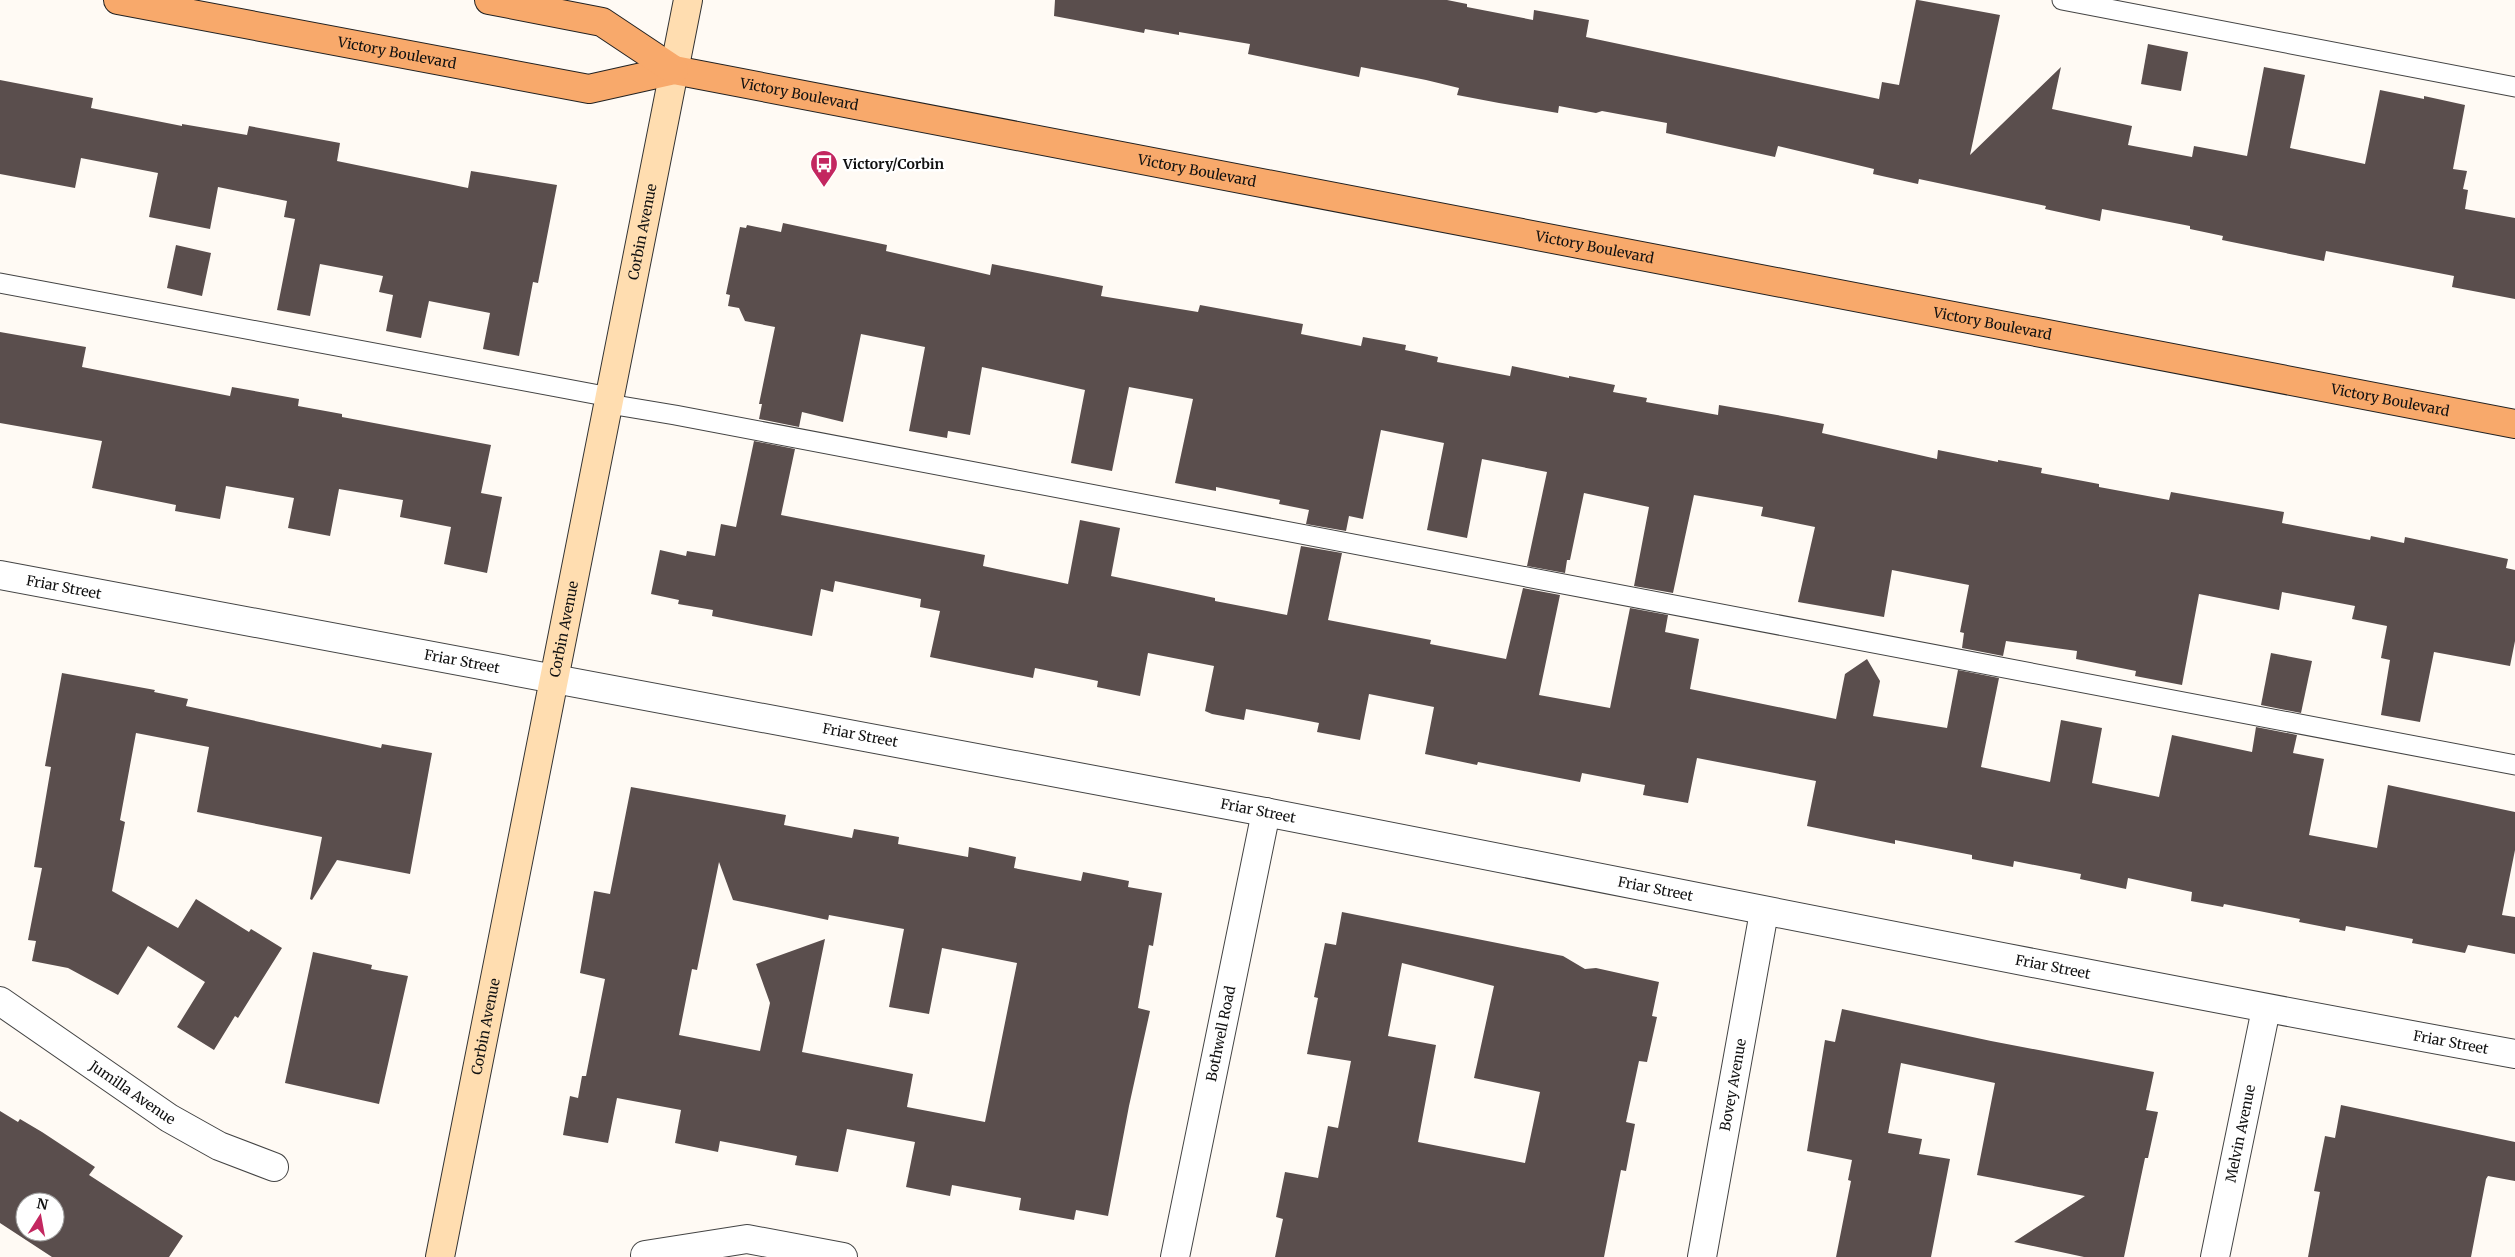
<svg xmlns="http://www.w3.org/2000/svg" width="2515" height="1257" viewBox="0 0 2515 1257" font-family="Merriweather,serif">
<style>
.building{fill:#5a4e4d;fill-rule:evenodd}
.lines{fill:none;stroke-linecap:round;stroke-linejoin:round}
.lane-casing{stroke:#444;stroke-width:21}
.street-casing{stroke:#444;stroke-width:30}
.secondary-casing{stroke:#333;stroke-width:30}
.primary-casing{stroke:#222;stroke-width:30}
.lane{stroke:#fff;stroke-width:19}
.street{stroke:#fff;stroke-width:28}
.secondary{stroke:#ffddb0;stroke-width:28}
.primary{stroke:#f8a96b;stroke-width:28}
.labels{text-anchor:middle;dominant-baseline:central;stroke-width:5;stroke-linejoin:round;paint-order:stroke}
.street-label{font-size:14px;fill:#111;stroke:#fff}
.poi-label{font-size:14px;font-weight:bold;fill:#111;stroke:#fff;text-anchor:start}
</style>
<rect width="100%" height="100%" fill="#fffaf4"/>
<!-- building -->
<g class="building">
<polygon points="1055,0 1447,0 1467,4 1467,7 1533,20 1534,10 1589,20 1586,37 1879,99 1882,82 1899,85 1916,0 1918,0 2000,15 1970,155 2061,67 2052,109 2132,126 2128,145 2192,157 2194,146 2247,156 2264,67 2305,75 2290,148 2365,164 2380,90 2424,99 2424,96 2465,105 2453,169 2467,171 2463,189 2468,190 2465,209 2515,218 2515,299 2452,287 2454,276 2326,251 2324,261 2222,240 2223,236 2190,229 2190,226 2102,209 2100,221 2045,209 2046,206 1919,179 1918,184 1873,174 1874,169 1778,146 1775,157 1666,133 1667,123 1602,111 1596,113 1559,106 1558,113 1499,103 1457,95 1459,88 1426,80 1361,67 1359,77 1248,54 1250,44 1179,32 1179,35 1145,29 1144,33 1054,16"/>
<polygon points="2148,44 2188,52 2181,91 2141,84"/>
<polygon points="0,80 93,98 91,108 182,126 182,124 247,135 249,126 340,143 337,161 468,188 471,171 557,185 538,283 533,282 519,356 483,349 490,313 429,301 421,338 386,331 393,295 379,292 383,276 320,264 310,316 277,310 295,219 284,217 287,201 218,187 210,229 149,217 158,173 81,158 75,188 0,174"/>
<polygon points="783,223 887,245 886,251 990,275 992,264 1103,286 1101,296 1198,312 1200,305 1303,324 1301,334 1361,346 1363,337 1406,345 1405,350 1438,357 1437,362 1510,376 1512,366 1569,378 1569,376 1615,385 1613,392 1647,398 1646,402 1718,415 1719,405 1777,415 1824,424 1822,433 1937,459 1938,450 1998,462 1998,460 2042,468 2041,473 2099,484 2099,487 2169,500 2171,492 2284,512 2282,523 2370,540 2371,536 2404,543 2405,537 2508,559 2506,568 2515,570 2515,641 2510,666 2434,652 2420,722 2381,715 2390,660 2381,658 2387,626 2352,619 2355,606 2282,592 2279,610 2199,594 2182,685 2135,676 2136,671 2076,659 2077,651 2006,641 2003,656 1962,648 1964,633 1960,632 1969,585 1892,570 1884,617 1798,602 1815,527 1761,516 1763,507 1694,495 1673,593 1634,586 1649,507 1584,493 1570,560 1567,560 1565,573 1527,566 1547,472 1482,459 1467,538 1427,530 1444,443 1381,430 1363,519 1349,516 1346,531 1306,524 1309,510 1279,504 1280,500 1216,487 1216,491 1175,483 1193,399 1129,387 1112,471 1071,463 1085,390 982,367 970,435 948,431 947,438 909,431 925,347 861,334 843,422 802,412 799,427 759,419 762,404 759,404 775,327 745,321 739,308 728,306 730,295 726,294 740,227 746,228 747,225 781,232"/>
<polygon points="176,245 211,253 202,296 167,288"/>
<polygon points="0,332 86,347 82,367 230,396 232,387 299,399 298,406 342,414 342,417 491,445 481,493 502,497 487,573 444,564 451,527 400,517 403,500 339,489 330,536 288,528 294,498 226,486 220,519 175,511 176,505 92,488 102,441 0,423"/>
<polygon points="754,441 795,449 781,515 985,555 983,566 1068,584 1080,520 1120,528 1111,576 1215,598 1215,601 1287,615 1301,546 1342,553 1328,620 1431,640 1430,644 1506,659 1523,588 1560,595 1539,695 1610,708 1630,608 1668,615 1665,632 1699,639 1690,689 1836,719 1845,674 1867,659 1880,681 1873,716 1947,728 1958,670 1999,678 1981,767 2050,782 2061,720 2102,728 2092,783 2159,797 2172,735 2252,752 2256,727 2297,735 2293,753 2324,759 2309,835 2377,848 2388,785 2515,812 2515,850 2502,915 2515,917 2515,954 2468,945 2465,953 2412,943 2413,939 2346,926 2345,931 2299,922 2300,919 2224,904 2223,907 2191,901 2192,892 2128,878 2126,889 2080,879 2081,874 2014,861 2013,867 1972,859 1972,855 1895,840 1895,844 1807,826 1816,781 1697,758 1688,803 1643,795 1645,785 1582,773 1580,782 1478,762 1477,765 1425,754 1434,707 1369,694 1360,740 1317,732 1319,723 1246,709 1244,720 1212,714 1205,711 1214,666 1148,653 1140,696 1097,687 1098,681 1035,668 1033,678 930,657 940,611 920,607 921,599 835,581 833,592 821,589 812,636 712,616 713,610 678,604 679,600 651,594 660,550 686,556 687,551 715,556 721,524 736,527"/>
<polygon points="2271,653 2312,661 2301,713 2261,705"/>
<polygon points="62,673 155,690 154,692 188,699 186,706 381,748 382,744 432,753 410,874 337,860 312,900 310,899 322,837 197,812 209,747 136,733 120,820 125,822 112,891 178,928 196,899 249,932 251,929 282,948 238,1018 235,1016 214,1050 177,1027 205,982 148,946 118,995 68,968 32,961 36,941 28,940 42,868 34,867 51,767 45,766"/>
<path d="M 631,787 L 786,815 L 784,825 L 852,838 L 854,829 L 899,837 L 898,844 L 968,857 L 969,847 L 1016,857 L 1014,868 L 1081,881 L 1083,872 L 1129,881 L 1128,887 L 1162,893 L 1153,946 L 1149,945 L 1138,1008 L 1150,1011 L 1129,1106 L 1108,1216 L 1076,1210 L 1074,1220 L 1019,1210 L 1021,1198 L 952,1185 L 950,1196 L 906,1187 L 915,1142 L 847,1129 L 838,1172 L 795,1165 L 797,1156 L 720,1141 L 718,1152 L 675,1143 L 681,1110 L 617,1098 L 608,1143 L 563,1135 L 570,1096 L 578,1098 L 582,1076 L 586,1076 L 605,979 L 580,973 L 594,891 L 610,894 ZM 719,862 L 733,900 L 828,920 L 829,915 L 904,929 L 889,1007 L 929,1014 L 942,948 L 1017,963 L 985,1122 L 907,1107 L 913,1074 L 802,1052 L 825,939 L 756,964 L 770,1003 L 760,1051 L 679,1035 L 692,969 L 697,970 Z"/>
<path d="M 1342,912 L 1563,956 L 1585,969 L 1596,968 L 1659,982 L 1652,1016 L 1657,1017 L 1647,1062 L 1639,1061 L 1626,1122 L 1635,1124 L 1626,1171 L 1621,1170 L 1604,1257 L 1275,1257 L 1283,1219 L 1276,1217 L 1285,1172 L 1318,1178 L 1328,1126 L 1338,1128 L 1351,1061 L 1307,1054 L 1318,998 L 1314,997 L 1325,943 L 1336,945 ZM 1402,963 L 1494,986 L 1474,1078 L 1540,1092 L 1525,1163 L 1418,1142 L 1436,1045 L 1388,1036 Z"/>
<polygon points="313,952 372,965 371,969 408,976 379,1104 285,1083"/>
<polygon points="1842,1009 1991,1041 2154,1072 2146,1110 2158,1112 2148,1158 2145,1158 2124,1257 2084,1257 2014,1242 2085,1196 1977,1175 1995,1083 1901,1063 1888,1133 1922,1139 1919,1154 1950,1159 1931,1257 1836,1257 1851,1181 1848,1180 1852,1160 1807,1151 1825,1040 1835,1042"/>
<polygon points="2341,1105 2515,1142 2515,1181 2488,1176 2486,1179 2471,1257 2308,1257 2320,1192 2314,1191 2325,1136 2335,1138"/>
<path d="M 0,1111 L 18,1122 L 20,1119 L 42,1132 L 95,1167 L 89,1175 L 183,1236 L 169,1257 L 52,1257 L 0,1223 ZM 25,1202 L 55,1202 L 55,1232 L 25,1232 Z"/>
</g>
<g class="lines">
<defs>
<g id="lane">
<polyline points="2062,0 2515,87"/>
<polyline points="0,283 610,397"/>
<polyline points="609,404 675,415 2515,765"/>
</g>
<g id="street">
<path id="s1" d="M 0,575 C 421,655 843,730 1265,812 C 1681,893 2097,978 2515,1054"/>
<path id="s2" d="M 0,1001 L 169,1118 L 219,1146 L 274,1167"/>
<polyline points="645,1255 747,1239 843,1257"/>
<path id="s3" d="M 1175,1257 L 1266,812"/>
<path id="s4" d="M 1702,1257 L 1764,912"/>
<path id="s5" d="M 2215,1257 L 2266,1009"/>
</g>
<g id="secondary">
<path id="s6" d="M 440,1257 L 688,0"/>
</g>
<g id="primary">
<path id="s7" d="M 118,0 L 589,89 L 674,70 L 2515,424"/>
<polyline points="489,0 602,22 674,70"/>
</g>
</defs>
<!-- lane casing -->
<use href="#lane" class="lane-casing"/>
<!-- street casing -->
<use href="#street" class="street-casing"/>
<!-- secondary casing -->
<use href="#secondary" class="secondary-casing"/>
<!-- primary casing -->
<use href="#primary" class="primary-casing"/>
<!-- lane -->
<use href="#lane" class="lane"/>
<!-- street -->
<use href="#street" class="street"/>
<!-- secondary -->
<use href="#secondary" class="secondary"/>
<!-- primary -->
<use href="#primary" class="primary"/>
</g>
<!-- icons -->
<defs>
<symbol id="bus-pin" viewBox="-11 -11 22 30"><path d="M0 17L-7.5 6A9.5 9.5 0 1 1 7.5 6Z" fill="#c32760" stroke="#fff"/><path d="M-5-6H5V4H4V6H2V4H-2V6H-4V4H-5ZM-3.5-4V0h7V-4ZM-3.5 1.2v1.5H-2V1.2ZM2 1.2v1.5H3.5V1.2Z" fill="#fff"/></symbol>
</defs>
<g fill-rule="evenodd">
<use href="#bus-pin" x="808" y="148" width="32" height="43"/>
</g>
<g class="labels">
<!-- street labels -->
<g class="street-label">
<text stroke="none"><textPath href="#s7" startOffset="284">Victory Boulevard</textPath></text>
<text stroke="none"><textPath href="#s7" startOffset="694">Victory Boulevard</textPath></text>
<text stroke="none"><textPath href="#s7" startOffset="1099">Victory Boulevard</textPath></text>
<text stroke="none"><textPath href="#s6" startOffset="1045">Corbin Avenue</textPath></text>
<text stroke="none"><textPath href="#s7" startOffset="1504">Victory Boulevard</textPath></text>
<text stroke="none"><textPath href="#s7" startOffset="1909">Victory Boulevard</textPath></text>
<text stroke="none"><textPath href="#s7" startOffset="2314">Victory Boulevard</textPath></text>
<text stroke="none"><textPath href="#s1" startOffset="65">Friar Street</textPath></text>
<text stroke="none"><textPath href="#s6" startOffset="640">Corbin Avenue</textPath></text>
<text stroke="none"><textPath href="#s1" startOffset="470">Friar Street</textPath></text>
<text stroke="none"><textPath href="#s1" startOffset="875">Friar Street</textPath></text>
<text stroke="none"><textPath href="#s1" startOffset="1280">Friar Street</textPath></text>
<text stroke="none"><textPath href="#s1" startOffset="1685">Friar Street</textPath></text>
<text stroke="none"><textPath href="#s1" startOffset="2090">Friar Street</textPath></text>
<text stroke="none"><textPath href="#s6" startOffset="235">Corbin Avenue</textPath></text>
<text stroke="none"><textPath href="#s3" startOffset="228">Bothwell Road</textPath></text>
<text stroke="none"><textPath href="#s1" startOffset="2495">Friar Street</textPath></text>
<text stroke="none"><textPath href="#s4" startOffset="175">Bovey Avenue</textPath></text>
<text stroke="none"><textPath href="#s2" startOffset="161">Jumilla Avenue</textPath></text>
<text stroke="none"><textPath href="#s5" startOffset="126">Melvin Avenue</textPath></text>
</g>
<!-- poi labels -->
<g class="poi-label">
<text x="843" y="164">Victory/Corbin</text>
</g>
</g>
<!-- north arrow -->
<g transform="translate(40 1217) rotate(11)"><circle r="24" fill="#ffffff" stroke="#a0a0a0"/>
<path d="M0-4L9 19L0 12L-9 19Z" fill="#c32760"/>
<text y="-8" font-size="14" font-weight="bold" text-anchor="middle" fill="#111111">N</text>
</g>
</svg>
